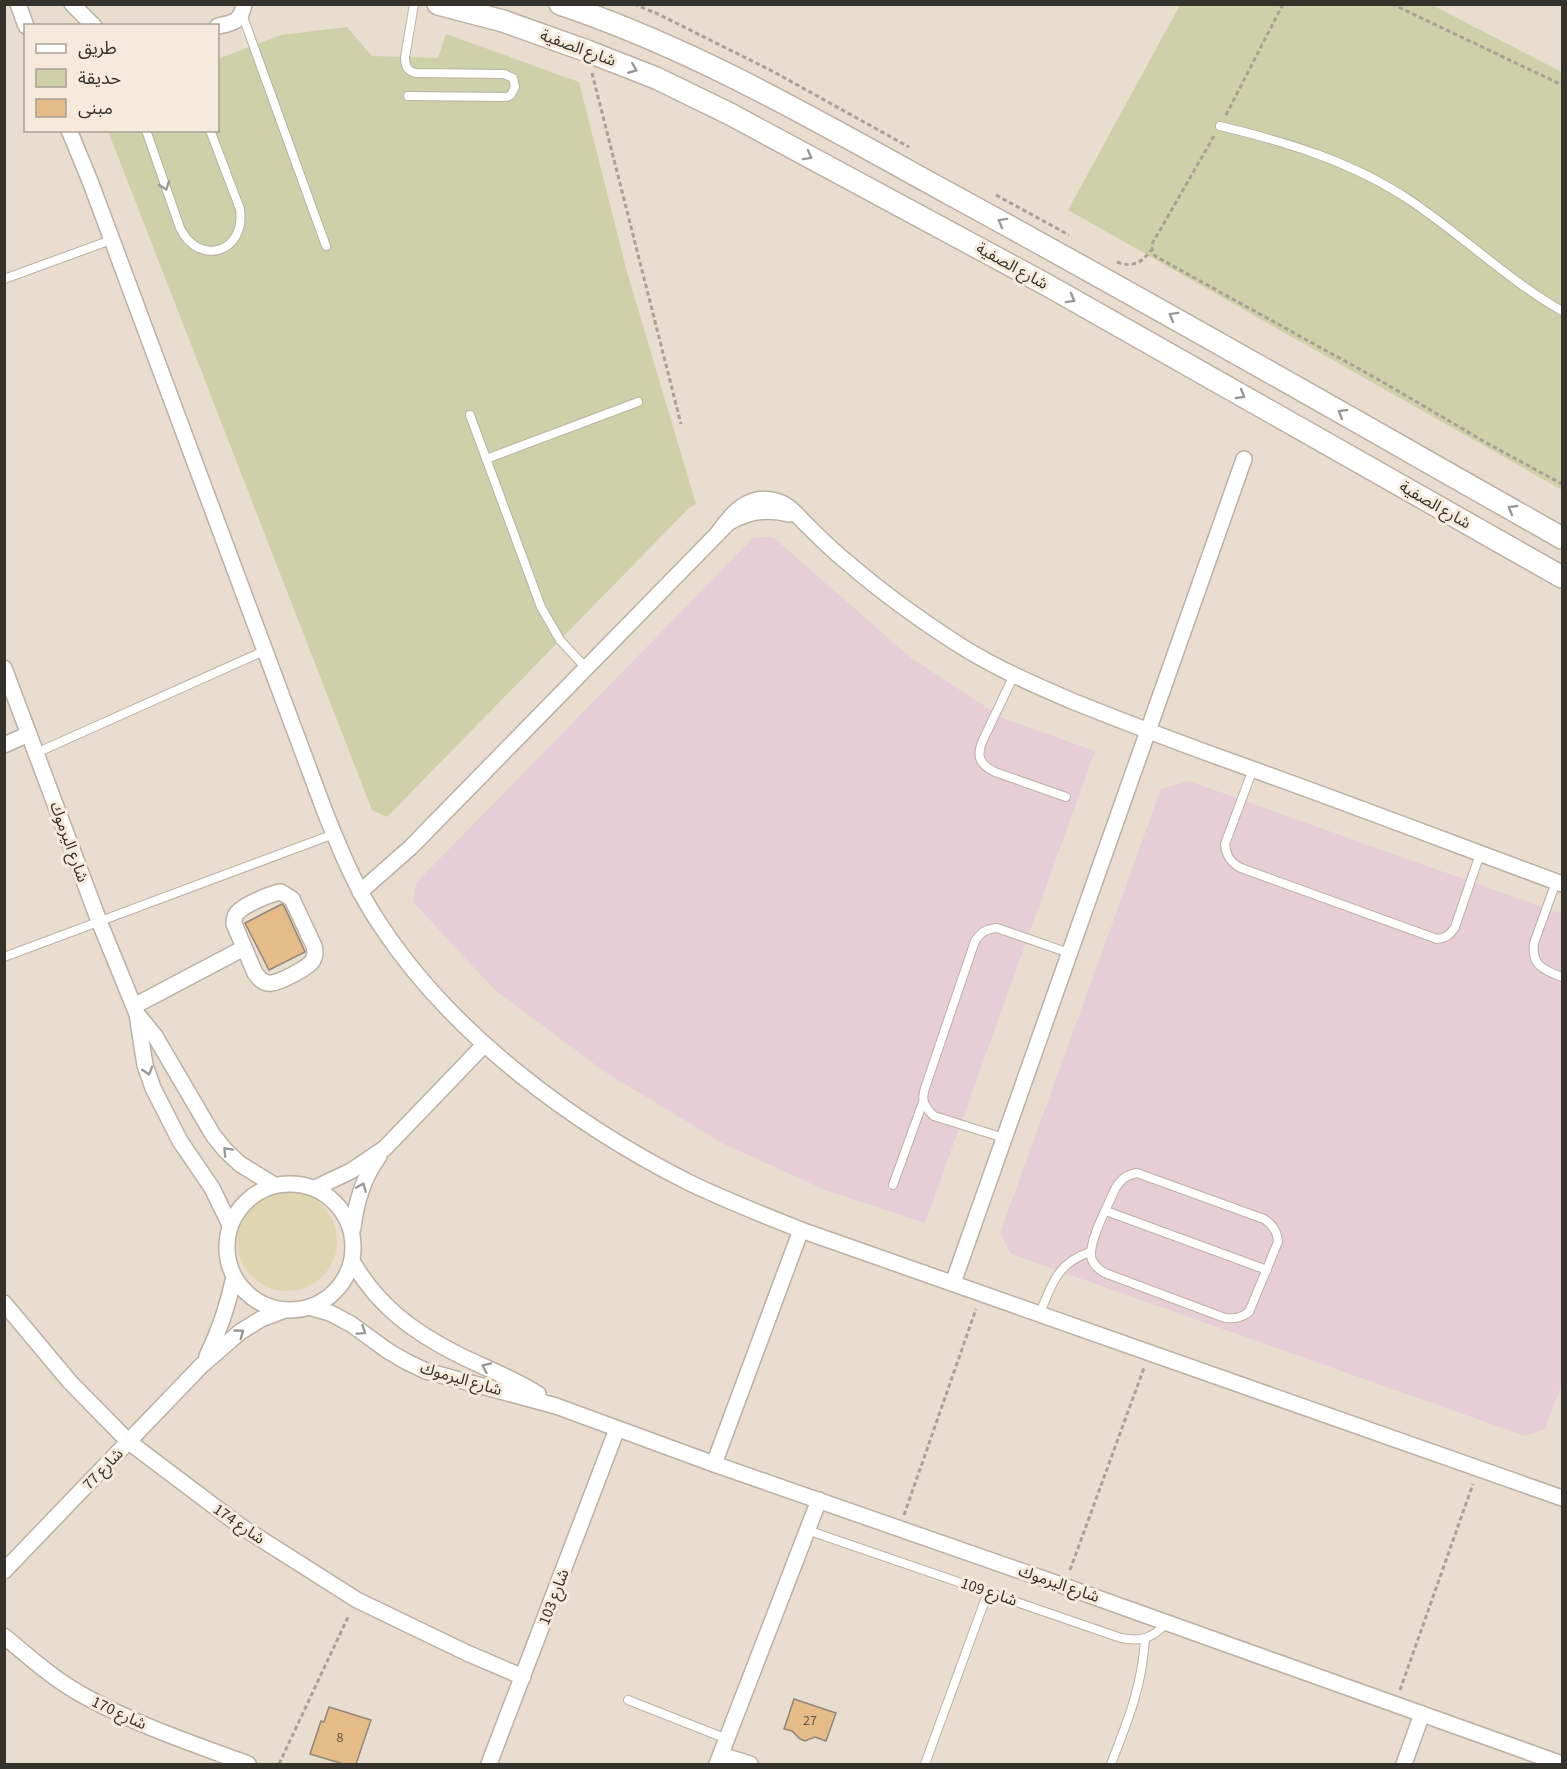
<svg xmlns="http://www.w3.org/2000/svg" width="1567" height="1769" viewBox="0 0 1567 1769" font-family="'Source Sans 3','Noto Sans Arabic',sans-serif">
<style>
.education{fill:#e7ced6}
.green{fill:#ced0a9}
.sand{fill:#dfd6b1}
.building{fill:#e5bb87;stroke:#908679;stroke-width:1.5}
.lines{fill:none;stroke-linecap:round;stroke-linejoin:round}
.lane-casing{stroke:#bcb0a3;stroke-width:10}
.street-casing{stroke:#bcb0a3;stroke-width:18}
.secondary-casing{stroke:#bcb0a3;stroke-width:24}
.path{stroke:#aaa195;stroke-width:3;stroke-dasharray:4.5 3;stroke-linecap:butt}
.lane{stroke:#fff;stroke-width:8}
.street{stroke:#fff;stroke-width:15}
.secondary{stroke:#fff;stroke-width:21}
.oneway{stroke:#9a9895}
.labels{text-anchor:middle;dominant-baseline:central;stroke-width:6;stroke-linejoin:round;paint-order:stroke}
.number-label{font-size:14px;fill:#615442}
.street-label{font-size:16px;fill:#35312b;stroke:#f6eadc}
</style>
<rect width="100%" height="100%" fill="#e9ddcf"/>
<!-- education -->
<g class="education">
<polygon points="754,537 773,537 911,658 1003,718 1095,751 925,1223 825,1190 722,1143 608,1074 495,990 413,902 416,883"/>
<polygon points="1189,781 1562,914 1562,1383 1545,1429 1525,1436 1011,1254 1000,1233 1161,789"/>
</g>
<!-- green -->
<g class="green">
<polygon points="1180,5 1432,5 1562,72 1562,490 1068,210"/>
<polygon points="347,27 372,56 438,58 446,34 579,82 627,272 696,504 689,508 387,817 372,810 108,131 218,130 218,59 281,35"/>
</g>
<!-- sand -->
<circle class="sand" cx="287" cy="1241" r="50"/>
<!-- building -->
<g class="building">
<polygon points="282,904 284,906 305,952 269,970 245,923"/>
<polygon points="794,1699 836,1713 826,1741 815,1737 805,1741 800,1739 792,1731 784,1729"/>
<polygon points="329,1707 371,1720 356,1764 343,1764 310,1754 321,1721 324,1722"/>
</g>
<g class="lines">
<defs>
<g id="lane">
<polyline points="242,14 326,246"/>
<path d="M 408,96 L 507,97 L 511,95 L 515,87 L 513,78 L 504,74 L 416,73 C 407,71 405,66 405,57 L 414,4"/>
<path d="M 1220,126 C 1287,142 1353,162 1411,201 C 1463,236 1508,280 1562,311"/>
<path d="M 146,130 L 180,228 C 199,267 246,253 240,209 L 210,130"/>
<polyline points="4,279 111,240"/>
<polyline points="470,415 541,607 560,640 586,668"/>
<polyline points="486,459 638,402"/>
<path d="M 1014,675 L 983,740 C 976,756 979,764 995,772 L 1066,797"/>
<polyline points="36,753 264,651"/>
<path d="M 1253,769 L 1225,844 C 1226,856 1231,863 1241,868 L 1437,939 C 1446,938 1450,935 1455,927 L 1480,854"/>
<path d="M 1556,882 L 1534,943 C 1531,966 1544,970 1562,977"/>
<polyline points="4,957 334,834"/>
<path d="M 1004,1138 L 934,1116 C 924,1107 921,1100 925,1088 L 975,941 C 981,932 986,929 997,928 L 1069,953"/>
<path d="M 1137,1173 L 1264,1219 C 1273,1225 1277,1231 1278,1242 L 1249,1312 C 1241,1318 1235,1319 1225,1318 L 1105,1273 C 1100,1270 1095,1267 1092,1260 C 1086,1245 1109,1204 1115,1189 C 1121,1179 1126,1175 1137,1173 Z"/>
<polyline points="893,1185 923,1102"/>
<polyline points="1106,1211 1267,1270"/>
<path d="M 1040,1313 C 1052,1284 1057,1263 1090,1252"/>
<path d="M 807,1530 L 1121,1638 C 1142,1642 1152,1638 1167,1623"/>
<polyline points="628,1700 727,1739"/>
<polyline points="925,1764 988,1592"/>
<path d="M 1111,1764 C 1128,1720 1142,1687 1145,1639"/>
</g>
<g id="street">
<polyline points="18,4 26,26"/>
<polyline points="72,4 94,26"/>
<path d="M 218,26 C 233,23 241,22 244,4"/>
<path d="M 69,130 L 90,181 L 325,812 C 341,852 357,891 381,926 C 453,1035 573,1124 688,1182 C 725,1200 763,1215 801,1230 L 1562,1498"/>
<path d="M 718,533 C 732,513 749,493 776,501 C 791,505 798,517 809,527 C 822,540 834,552 848,563 C 885,595 923,622 964,648 C 998,669 1035,685 1072,701 C 1127,723 1182,744 1238,764 C 1347,803 1454,844 1562,884"/>
<polyline points="4,668 99,921 137,1014 145,1065 153,1088 180,1141 212,1188 230,1225"/>
<polyline points="4,745 29,734"/>
<path d="M 281,892 L 292,899 L 314,946 C 315,951 316,955 313,960 C 310,967 279,983 271,983 C 264,984 259,979 255,973 L 234,924 C 234,919 235,914 239,911 C 247,904 271,893 281,892 Z"/>
<path d="M 360,892 L 411,847 L 728,523 C 748,511 767,508 789,514"/>
<polyline points="134,1006 244,948"/>
<polyline points="137,1014 155,1036 213,1135 225,1150 240,1164 274,1185"/>
<circle cx="290" cy="1247" r="63"/>
<polyline points="315,1188 351,1171 385,1148 484,1045"/>
<path d="M 353,1228 C 356,1201 363,1178 379,1156"/>
<path d="M 352,1261 C 378,1306 413,1332 459,1355 C 485,1368 513,1378 538,1394"/>
<polyline points="953,1283 1244,459"/>
<polyline points="4,1303 70,1382 129,1442 239,1525 357,1600 467,1653 523,1677"/>
<polyline points="309,1307 330,1313 351,1324 388,1351 407,1362 426,1371 556,1406 714,1464 1064,1586 1562,1764"/>
<path d="M 207,1356 C 220,1330 228,1305 234,1277"/>
<polyline points="714,1464 801,1230"/>
<polyline points="4,1571 201,1366 240,1332 261,1319 285,1310"/>
<path d="M 4,1636 C 30,1658 56,1681 86,1697 C 137,1725 194,1744 248,1764"/>
<polyline points="721,1755 750,1764"/>
<polyline points="489,1764 617,1429"/>
<polyline points="717,1764 819,1500"/>
<polyline points="1404,1764 1422,1714"/>
</g>
<g id="secondary">
<polyline points="438,4 503,21 587,51 656,78 730,114 1047,285 1562,577"/>
<path d="M 560,4 C 698,50 824,125 950,194 C 1156,306 1359,423 1562,538"/>
</g>
</defs>
<!-- lane casing -->
<use href="#lane" class="lane-casing"/>
<!-- street casing -->
<use href="#street" class="street-casing"/>
<!-- secondary casing -->
<use href="#secondary" class="secondary-casing"/>
<!-- path -->
<g class="path">
<polyline points="634,4 658,14 774,72 909,147"/>
<polyline points="1392,4 1562,85"/>
<polyline points="592,73 681,424"/>
<polyline points="1226,115 1283,4"/>
<polyline points="1214,136 1152,244 1152,249 1155,256 1381,381 1485,442 1562,484"/>
<polyline points="996,195 1069,235"/>
<path d="M 1117,262 C 1132,268 1142,263 1151,250"/>
<polyline points="904,1515 976,1309"/>
<polyline points="1070,1570 1144,1368"/>
<polyline points="1400,1690 1473,1484"/>
<polyline points="279,1764 349,1615"/>
</g>
<!-- lane -->
<use href="#lane" class="lane"/>
<!-- street -->
<use href="#street" class="street"/>
<!-- secondary -->
<use href="#secondary" class="secondary"/>
</g>
<!-- one-way arrows -->
<defs><path id="oneway-chevron" d="M-2-3.5L2.5 0L-2 3.5" fill="none" stroke-width="1.6" stroke-linecap="round" stroke-linejoin="round" transform="scale(1.5)"/></defs>
<g class="oneway">
<use href="#oneway-chevron" transform="translate(633 69) rotate(22)"/>
<use href="#oneway-chevron" transform="translate(808 156) rotate(29)"/>
<use href="#oneway-chevron" transform="translate(165 186) rotate(70)"/>
<use href="#oneway-chevron" transform="translate(1002 222) rotate(-151)"/>
<use href="#oneway-chevron" transform="translate(1071 299) rotate(29)"/>
<use href="#oneway-chevron" transform="translate(1173 316) rotate(-151)"/>
<use href="#oneway-chevron" transform="translate(1241 395) rotate(30)"/>
<use href="#oneway-chevron" transform="translate(1342 413) rotate(-150)"/>
<use href="#oneway-chevron" transform="translate(1512 509) rotate(-150)"/>
<use href="#oneway-chevron" transform="translate(148 1071) rotate(73)"/>
<use href="#oneway-chevron" transform="translate(227 1151) rotate(-133)"/>
<use href="#oneway-chevron" transform="translate(362 1187) rotate(-68)"/>
<use href="#oneway-chevron" transform="translate(362 1331) rotate(34)"/>
<use href="#oneway-chevron" transform="translate(240 1333) rotate(-36)"/>
<use href="#oneway-chevron" transform="translate(486 1367) rotate(-155)"/>
</g>
<g class="labels">
<!-- number labels -->
<g class="number-label">
<text x="810" y="1721">27</text>
<text x="340" y="1738">8</text>
</g>
<!-- street labels -->
<g class="street-label">
<text transform="translate(578 48) rotate(20)">شارع الصفية</text>
<text transform="translate(1012 266) rotate(29)">شارع الصفية</text>
<text transform="translate(1435 505) rotate(30)">شارع الصفية</text>
<text transform="translate(69 842) rotate(70)">شارع اليرموك</text>
<text transform="translate(461 1379) rotate(16)">شارع اليرموك</text>
<text transform="translate(103 1469) rotate(-46)">شارع 77</text>
<text transform="translate(239 1524) rotate(35)">شارع 174</text>
<text transform="translate(1059 1584) rotate(19)">شارع اليرموك</text>
<text transform="translate(989 1592) rotate(19)">شارع 109</text>
<text transform="translate(554 1597) rotate(-69)">شارع 103</text>
<text transform="translate(119 1713) rotate(25)">شارع 170</text>
</g>
</g>
<!-- border -->
<rect width="1567" height="1769" fill="none" stroke="#35312b" stroke-width="12"/>
<!-- legend -->
<rect x="24" y="24" width="195" height="108" fill="#f6eadc" stroke="#a9a095" stroke-width="1.5"/>
<rect x="36" y="44" width="30" height="9" fill="#ffffff" stroke="#a9a095" stroke-width="1.5"/>
<text x="78" y="54" font-size="18" fill="#35312b">طريق</text>
<rect x="36" y="69" width="30" height="18" fill="#ced0a9" stroke="#a9a095" stroke-width="1.5"/>
<text x="78" y="84" font-size="18" fill="#35312b">حديقة</text>
<rect x="36" y="99" width="30" height="18" fill="#e5bb87" stroke="#a9a095" stroke-width="1.5"/>
<text x="78" y="114" font-size="18" fill="#35312b">مبنى</text>
</svg>
